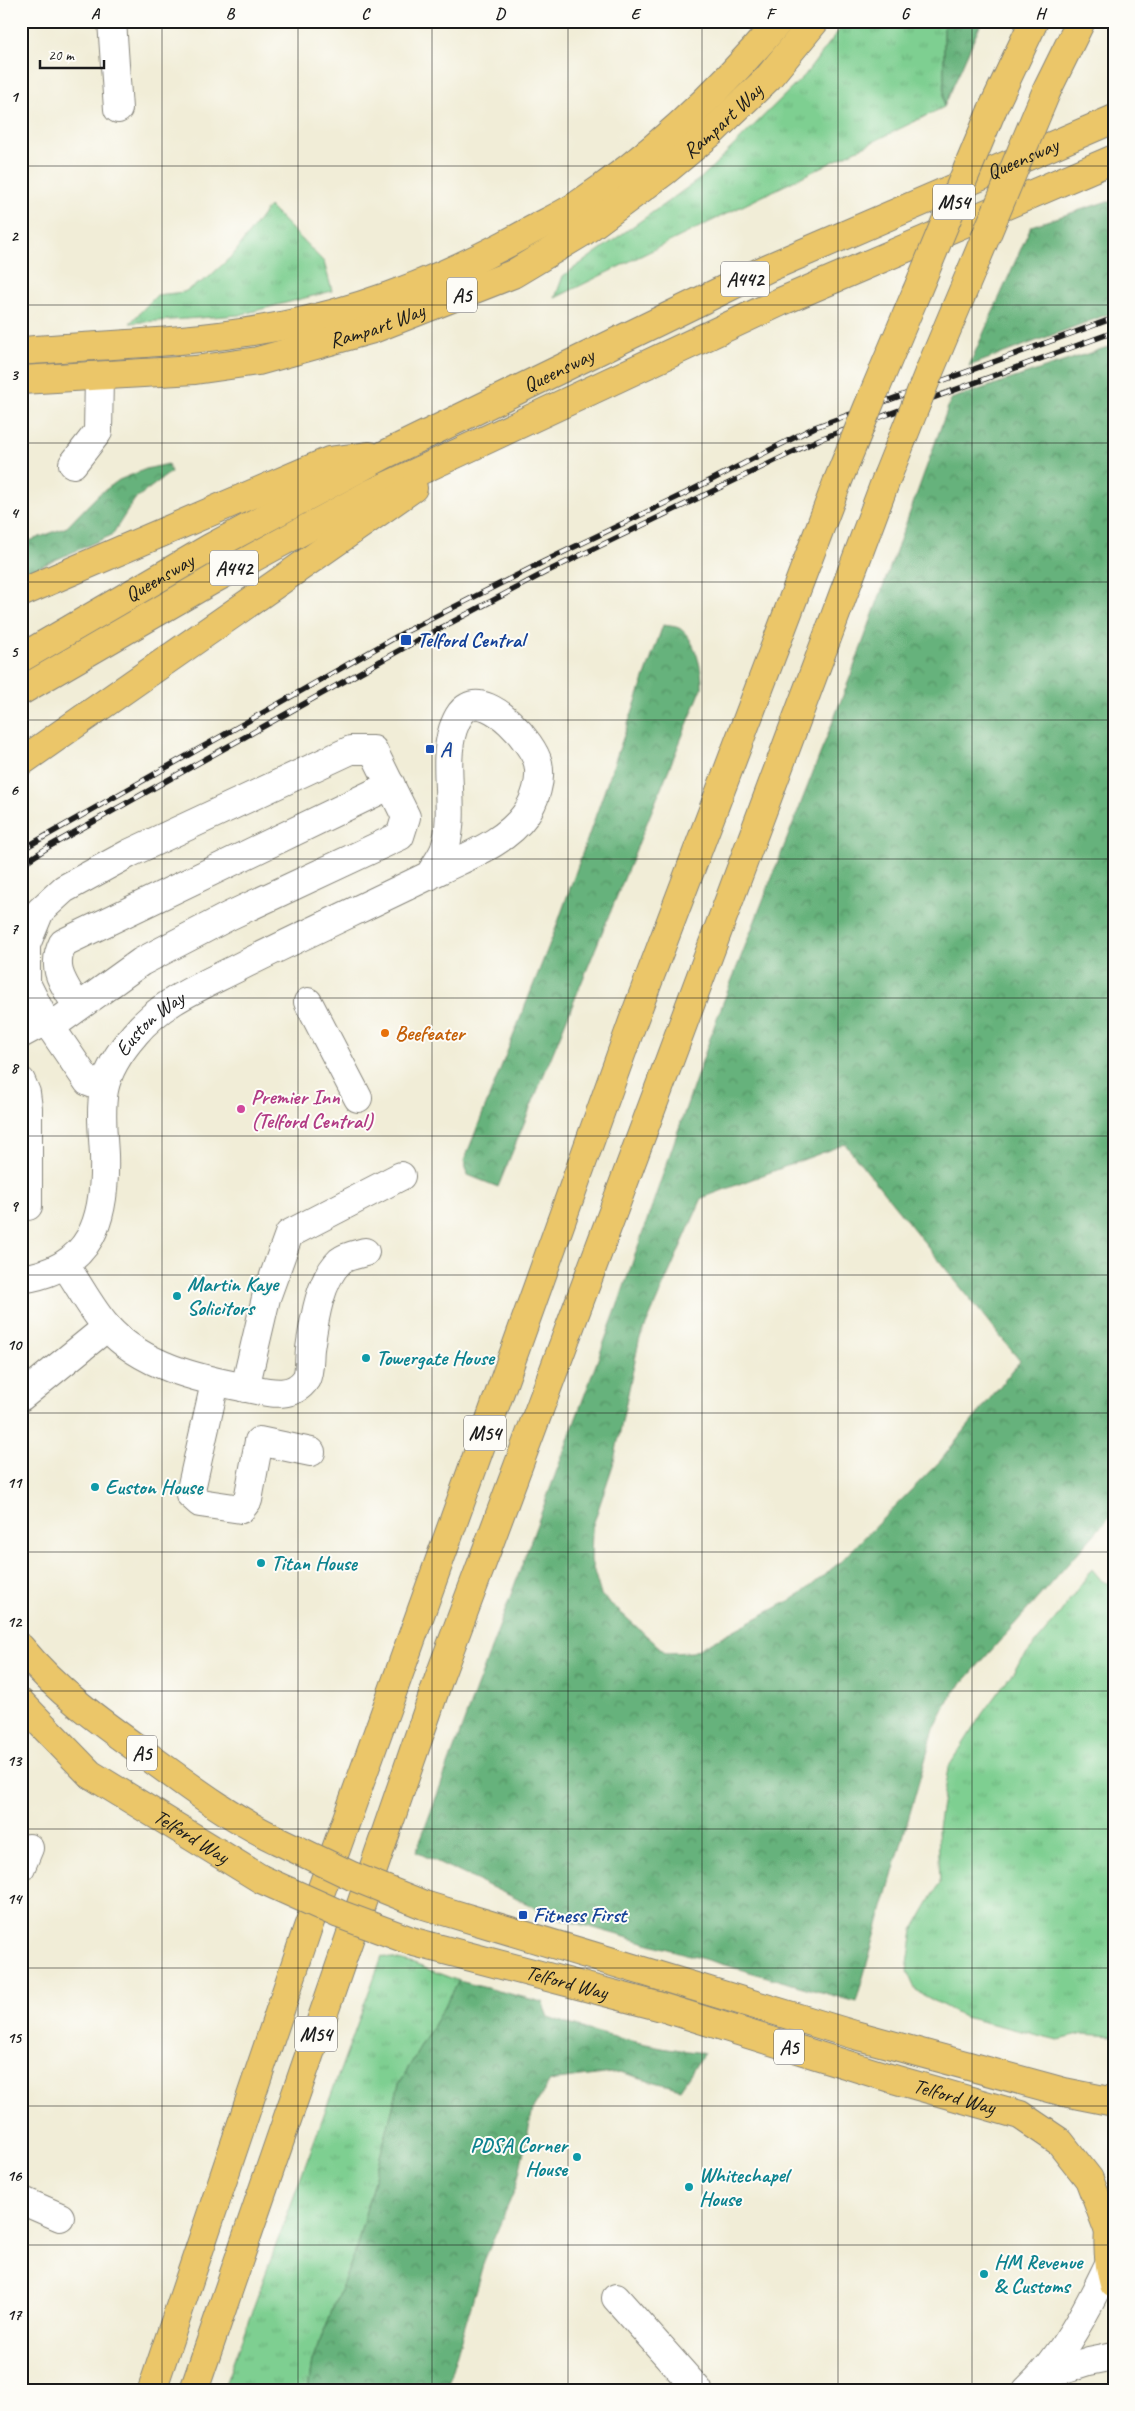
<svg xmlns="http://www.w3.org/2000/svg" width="1135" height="2411" viewBox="0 0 1135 2411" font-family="Caveat,sans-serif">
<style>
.grass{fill:url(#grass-tufts);stroke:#4d7656}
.forest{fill:url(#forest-crowns);stroke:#41674c;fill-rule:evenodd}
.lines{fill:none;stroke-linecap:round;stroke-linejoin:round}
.minor-casing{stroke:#86847a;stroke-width:30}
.major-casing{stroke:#86847a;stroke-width:30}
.highway-casing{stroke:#86847a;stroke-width:30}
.minor{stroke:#fff;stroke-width:28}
.major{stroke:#ebc669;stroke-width:28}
.highway{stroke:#ebc669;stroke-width:28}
.rail-casing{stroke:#1c1c1c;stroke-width:5.5}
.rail{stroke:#fdfcf7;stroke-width:4;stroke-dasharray:11;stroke-linecap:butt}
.major-bridge-casing{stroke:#86847a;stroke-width:30;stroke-linecap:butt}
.highway-bridge-casing{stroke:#86847a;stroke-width:30;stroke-linecap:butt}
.major-bridge{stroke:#ebc669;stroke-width:28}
.highway-bridge{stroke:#ebc669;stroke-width:28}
.grid{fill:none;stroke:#1c1c1c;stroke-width:1;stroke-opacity:0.55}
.transit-dot{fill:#1a4fb4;stroke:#fdfcf7;stroke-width:2}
.food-dot{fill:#e8710a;stroke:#fdfcf7;stroke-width:2}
.hotel-dot{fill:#d1479c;stroke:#fdfcf7;stroke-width:2}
.culture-dot{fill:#0f9aa8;stroke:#fdfcf7;stroke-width:2}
.labels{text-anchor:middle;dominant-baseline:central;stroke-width:4;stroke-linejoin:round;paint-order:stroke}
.shield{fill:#fdfcf7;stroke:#605f5e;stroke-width:1}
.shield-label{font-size:20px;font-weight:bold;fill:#1c1c1c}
.street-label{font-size:21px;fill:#1c1c1c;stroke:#fdfcf7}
.transit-label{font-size:21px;font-weight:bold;fill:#164399;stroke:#fdfcf7;text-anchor:start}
.food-label{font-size:21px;font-weight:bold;fill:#c56008;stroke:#fdfcf7;text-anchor:start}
.hotel-label{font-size:21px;font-weight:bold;fill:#b23c85;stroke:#fdfcf7;text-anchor:start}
.culture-label{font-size:21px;font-weight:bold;fill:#0d838f;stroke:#fdfcf7;text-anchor:start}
.neatline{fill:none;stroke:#1c1c1c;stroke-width:2}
.grid-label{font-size:16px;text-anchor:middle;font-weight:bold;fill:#1c1c1c}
</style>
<defs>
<pattern id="grass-tufts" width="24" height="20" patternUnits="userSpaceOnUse" patternTransform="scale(1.25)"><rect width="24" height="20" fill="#7ecf91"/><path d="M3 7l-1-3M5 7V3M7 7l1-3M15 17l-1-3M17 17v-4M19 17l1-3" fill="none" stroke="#6cb17c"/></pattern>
<pattern id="forest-crowns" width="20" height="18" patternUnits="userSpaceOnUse" patternTransform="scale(1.25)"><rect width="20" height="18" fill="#66b27b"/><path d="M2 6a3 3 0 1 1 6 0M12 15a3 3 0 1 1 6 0" fill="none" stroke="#539064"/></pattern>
</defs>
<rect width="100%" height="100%" fill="#fdfcf7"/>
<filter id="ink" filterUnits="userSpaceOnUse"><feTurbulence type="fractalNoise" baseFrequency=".02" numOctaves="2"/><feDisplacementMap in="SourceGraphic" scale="10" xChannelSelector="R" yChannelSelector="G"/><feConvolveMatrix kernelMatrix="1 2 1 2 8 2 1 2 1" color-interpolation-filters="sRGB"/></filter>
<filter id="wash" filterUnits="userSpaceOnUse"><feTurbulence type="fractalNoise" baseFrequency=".0096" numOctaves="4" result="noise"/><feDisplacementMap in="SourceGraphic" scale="20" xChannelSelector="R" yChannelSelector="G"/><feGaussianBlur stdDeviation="1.12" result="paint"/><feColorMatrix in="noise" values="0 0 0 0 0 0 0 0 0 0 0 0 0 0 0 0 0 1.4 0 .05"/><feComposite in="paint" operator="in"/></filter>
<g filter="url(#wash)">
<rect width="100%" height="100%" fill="#f1edd7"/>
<!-- grass -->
<g class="grass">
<polygon points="846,21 944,21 944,107 555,298 563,276 701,178 805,75"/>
<polygon points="269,206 324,262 332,291 239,315 130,323 157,295 184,292 208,278 234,254"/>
<polygon points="1092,1569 1102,1581 1114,1586 1114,2036 1083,2034 1058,2040 964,2017 916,1991 907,1971 913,1930 940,1883 938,1828 948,1768 982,1714 1018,1665 1055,1620"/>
<polygon points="382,1956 414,1964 459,1981 399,2084 355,2253 312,2361 308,2390 223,2390"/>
</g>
<!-- forest -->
<g class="forest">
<polygon points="944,21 982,21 944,107"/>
<polygon points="1105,202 1114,202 1114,312 969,366 1031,226"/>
<path d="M 1114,345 L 1114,1512 L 950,1697 L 934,1729 L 856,2002 L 558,1918 L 416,1852 L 616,1310 L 717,1018 L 851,675 L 951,399 ZM 845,1144 L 1020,1361 L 941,1460 L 840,1562 L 800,1595 L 693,1652 L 666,1653 L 601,1595 L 591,1561 L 592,1528 L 613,1465 L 639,1341 L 702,1198 Z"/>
<polygon points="168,464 171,472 135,499 112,535 21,575 21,544 67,527 98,495 119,480 146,469"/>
<path d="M 663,625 C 668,626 675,626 679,628 C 695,637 703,671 702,688 L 498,1187 L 468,1175 L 464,1161 L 557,925 Z"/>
<path d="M 459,1981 L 542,2002 L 548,2017 C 599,2035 650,2047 704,2053 L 680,2089 L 620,2072 L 550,2081 L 533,2109 L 516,2187 L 484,2261 L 446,2390 L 308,2390 L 312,2361 L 355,2253 L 399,2084 Z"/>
</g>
</g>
<g filter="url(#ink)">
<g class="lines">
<defs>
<g id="minor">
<polyline points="112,21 118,109"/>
<polyline points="73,464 98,432 99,377"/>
<polyline points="308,1002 358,1098"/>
<path d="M 77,1006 C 64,984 50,969 63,943 L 391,785"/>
<polyline points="52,1026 141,962 229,916 400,836 406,817 373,750 351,750 130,853 64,889 40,911 26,945 26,983 41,1013 88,1082 104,1088"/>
<polyline points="21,1034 47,1020"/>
<polyline points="21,1081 26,1093 28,1108 28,1206"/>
<path d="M 65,1265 C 79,1285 91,1309 107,1327 C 142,1366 199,1379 247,1388 C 267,1392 292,1400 306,1379 C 310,1372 309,1357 310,1349 C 314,1322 319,1281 340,1261 C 346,1256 358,1254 365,1252"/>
<path id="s1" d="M 21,1279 C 92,1269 106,1219 104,1155 C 103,1134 100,1112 104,1090 C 108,1069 121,1050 135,1034 C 162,1001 202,986 239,967 C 305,934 373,903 440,870 C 468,856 506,842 525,815 C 535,801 542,780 538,763 C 533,743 491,694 468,707 C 460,711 456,721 453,729 C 441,767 457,809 445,848 C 442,857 434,867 429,876"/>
<polyline points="215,1383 190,1494 200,1503 241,1509 248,1500 259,1441 311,1452"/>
<polyline points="245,1388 266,1298 289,1234 401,1176"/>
<polyline points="21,1397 107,1327"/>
<polyline points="21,1867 29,1848"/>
<polyline points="21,2200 60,2217"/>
<polyline points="616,2298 698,2390"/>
<polyline points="1042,2376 1089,2361 1114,2356"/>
<path d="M 1027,2390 C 1063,2357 1088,2308 1109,2264"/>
</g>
<g id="major">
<path d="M 21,351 C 94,345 168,344 240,333 C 341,319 434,284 523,235 C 540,225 559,217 576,206 C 652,156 720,91 779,21"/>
<path id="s2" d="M 21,380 L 195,370 L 258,361 L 373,329 L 513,274 L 583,232 L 665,171 L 712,132 L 768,78 L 815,21"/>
<path d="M 21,1648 C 56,1691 104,1725 149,1757 C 190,1787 231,1818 277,1840"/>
<path id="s3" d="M 21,1703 L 90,1774 L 261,1879"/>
<polyline points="424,1905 855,2035 1064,2092 1114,2102"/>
<path id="s4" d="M 414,1942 L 658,2006 L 890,2078 L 1020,2115 L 1060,2142 L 1089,2179 L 1108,2229"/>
<path d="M 1111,2211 C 1107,2236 1107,2260 1114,2284"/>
</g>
<g id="highway">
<polyline points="1047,90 1081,21"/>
<polyline points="992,110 1034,21"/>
<polyline points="929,372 971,272"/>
<polyline points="873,395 916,293"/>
<polyline points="21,593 329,461 370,456"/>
<path id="s5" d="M 21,658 L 210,548 L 384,455 L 768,268 L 1114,119"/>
<polyline points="21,691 214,579 368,495 780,302 1114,159"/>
<polyline points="21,762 413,488"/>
<polyline points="152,2390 307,1930 633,1021 837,483"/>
<polyline points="194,2390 439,1678 887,477"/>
</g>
</defs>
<!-- minor casing -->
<use href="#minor" class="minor-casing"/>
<!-- major casing -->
<use href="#major" class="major-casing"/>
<!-- highway casing -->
<use href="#highway" class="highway-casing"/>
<!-- minor -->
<use href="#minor" class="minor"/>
<!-- major -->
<use href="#major" class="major"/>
<!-- highway -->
<use href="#highway" class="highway"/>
<defs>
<g id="rail">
<polyline points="21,850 403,633 543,562 686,493 815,427 1114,318"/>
<polyline points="21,865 50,846 409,645 548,571 820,439 1114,332"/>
</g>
</defs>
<!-- rail casing -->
<use href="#rail" class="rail-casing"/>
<!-- rail -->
<use href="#rail" class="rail"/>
<defs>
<g id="major-bridge">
<polyline points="277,1840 352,1876 424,1905"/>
<polyline points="261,1879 339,1914 414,1942"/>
</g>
<g id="highway-bridge">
<polyline points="971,272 1047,90"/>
<polyline points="916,293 992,110"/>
<polyline points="887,477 929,372"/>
<polyline points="837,483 873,395"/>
</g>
</defs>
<!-- major-bridge casing -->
<use href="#major-bridge" class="major-bridge-casing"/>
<!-- highway-bridge casing -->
<use href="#highway-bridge" class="highway-bridge-casing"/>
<!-- major-bridge -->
<use href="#major-bridge" class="major-bridge"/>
<!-- highway-bridge -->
<use href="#highway-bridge" class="highway-bridge"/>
</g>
</g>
<!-- grid -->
<path class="grid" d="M 162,21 L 162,2390M 298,21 L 298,2390M 432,21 L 432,2390M 568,21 L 568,2390M 702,21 L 702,2390M 838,21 L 838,2390M 972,21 L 972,2390M 21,166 L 1114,166M 21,305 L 1114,305M 21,443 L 1114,443M 21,582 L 1114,582M 21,720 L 1114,720M 21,859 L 1114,859M 21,998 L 1114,998M 21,1136 L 1114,1136M 21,1275 L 1114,1275M 21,1413 L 1114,1413M 21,1552 L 1114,1552M 21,1691 L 1114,1691M 21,1829 L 1114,1829M 21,1968 L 1114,1968M 21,2106 L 1114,2106M 21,2245 L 1114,2245"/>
<!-- markers -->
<g class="transit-dot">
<rect x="400" y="634" width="12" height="12" rx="2.5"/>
<rect x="425" y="744" width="10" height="10" rx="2.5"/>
<rect x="518" y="1910" width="10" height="10" rx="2.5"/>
</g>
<circle class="food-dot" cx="385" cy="1033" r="5"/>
<circle class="hotel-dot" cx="241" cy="1109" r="5"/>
<g class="culture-dot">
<circle cx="177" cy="1296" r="5"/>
<circle cx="366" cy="1358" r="5"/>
<circle cx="95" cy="1487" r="5"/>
<circle cx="261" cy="1563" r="5"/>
<circle cx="577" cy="2157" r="5"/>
<circle cx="689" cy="2187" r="5"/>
<circle cx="984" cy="2274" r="5"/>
</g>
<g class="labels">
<!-- shield labels -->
<g class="shield">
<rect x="933" y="184.5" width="42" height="35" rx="4"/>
<rect x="721" y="261.5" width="48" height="35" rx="4"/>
<rect x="447" y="277.5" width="30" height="35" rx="4"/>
<rect x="210" y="550.5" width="48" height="35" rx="4"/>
<rect x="464" y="1415.5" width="42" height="35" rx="4"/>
<rect x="127" y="1735.5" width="30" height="35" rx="4"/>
<rect x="295" y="2016.5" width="42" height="35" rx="4"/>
<rect x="774" y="2029.5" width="30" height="35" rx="4"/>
</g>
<g class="shield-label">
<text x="954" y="202">M54</text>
<text x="745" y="279">A442</text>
<text x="462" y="295">A5</text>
<text x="234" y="568">A442</text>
<text x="485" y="1433">M54</text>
<text x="142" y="1753">A5</text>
<text x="316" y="2034">M54</text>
<text x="789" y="2047">A5</text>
</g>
<!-- street labels -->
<g class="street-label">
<text stroke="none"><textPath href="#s2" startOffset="768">Rampart Way</textPath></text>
<text stroke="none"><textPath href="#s5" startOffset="1120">Queensway</textPath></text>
<text stroke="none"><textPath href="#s2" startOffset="362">Rampart Way</textPath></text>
<text stroke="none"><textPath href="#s5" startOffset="610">Queensway</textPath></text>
<text stroke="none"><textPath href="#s5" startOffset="160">Queensway</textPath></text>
<text stroke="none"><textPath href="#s1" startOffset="316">Euston Way</textPath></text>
<text stroke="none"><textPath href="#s3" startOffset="218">Telford Way</textPath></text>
<text stroke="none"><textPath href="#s4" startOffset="158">Telford Way</textPath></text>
<text stroke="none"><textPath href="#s4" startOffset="562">Telford Way</textPath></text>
</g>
<!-- transit labels -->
<g class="transit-label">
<text x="417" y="640">Telford Central</text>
<text x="440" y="749">A</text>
<text x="533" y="1915">Fitness First</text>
</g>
<!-- food labels -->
<g class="food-label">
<text x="395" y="1033">Beefeater</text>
</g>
<!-- hotel labels -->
<g class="hotel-label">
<text x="251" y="1097">Premier Inn<tspan x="251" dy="24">(Telford Central)</tspan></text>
</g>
<!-- culture labels -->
<g class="culture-label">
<text x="187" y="1284">Martin Kaye<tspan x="187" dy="24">Solicitors</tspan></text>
<text x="376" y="1358">Towergate House</text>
<text x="105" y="1487">Euston House</text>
<text x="271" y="1563">Titan House</text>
<text x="567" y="2145" text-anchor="end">PDSA Corner<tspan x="567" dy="24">House</tspan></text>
<text x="699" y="2175">Whitechapel<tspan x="699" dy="24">House</tspan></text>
<text x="994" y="2262">HM Revenue<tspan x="994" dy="24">&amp; Customs</tspan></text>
</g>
</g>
<!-- margin -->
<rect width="1135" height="2411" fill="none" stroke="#fdfcf7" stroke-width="55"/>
<!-- scale -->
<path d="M40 60v8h64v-8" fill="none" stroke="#1c1c1c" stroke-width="2.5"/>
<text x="48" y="60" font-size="15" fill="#1c1c1c" stroke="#fdfcf7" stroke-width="4" paint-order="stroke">20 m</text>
<rect x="28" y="28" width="1080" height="2356" class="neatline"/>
<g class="grid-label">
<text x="95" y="19">A</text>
<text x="230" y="19">B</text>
<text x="365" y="19">C</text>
<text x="500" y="19">D</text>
<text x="635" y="19">E</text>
<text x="770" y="19">F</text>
<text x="905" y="19">G</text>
<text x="1040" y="19">H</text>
<text x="14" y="102">1</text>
<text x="14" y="241">2</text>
<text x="14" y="380">3</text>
<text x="14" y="518">4</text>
<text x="14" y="657">5</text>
<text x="14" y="795">6</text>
<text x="14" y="934">7</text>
<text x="14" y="1073">8</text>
<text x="14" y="1211">9</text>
<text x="14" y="1350">10</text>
<text x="14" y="1488">11</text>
<text x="14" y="1627">12</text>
<text x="14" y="1766">13</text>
<text x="14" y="1904">14</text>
<text x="14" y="2043">15</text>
<text x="14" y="2181">16</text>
<text x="14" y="2320">17</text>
</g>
</svg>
